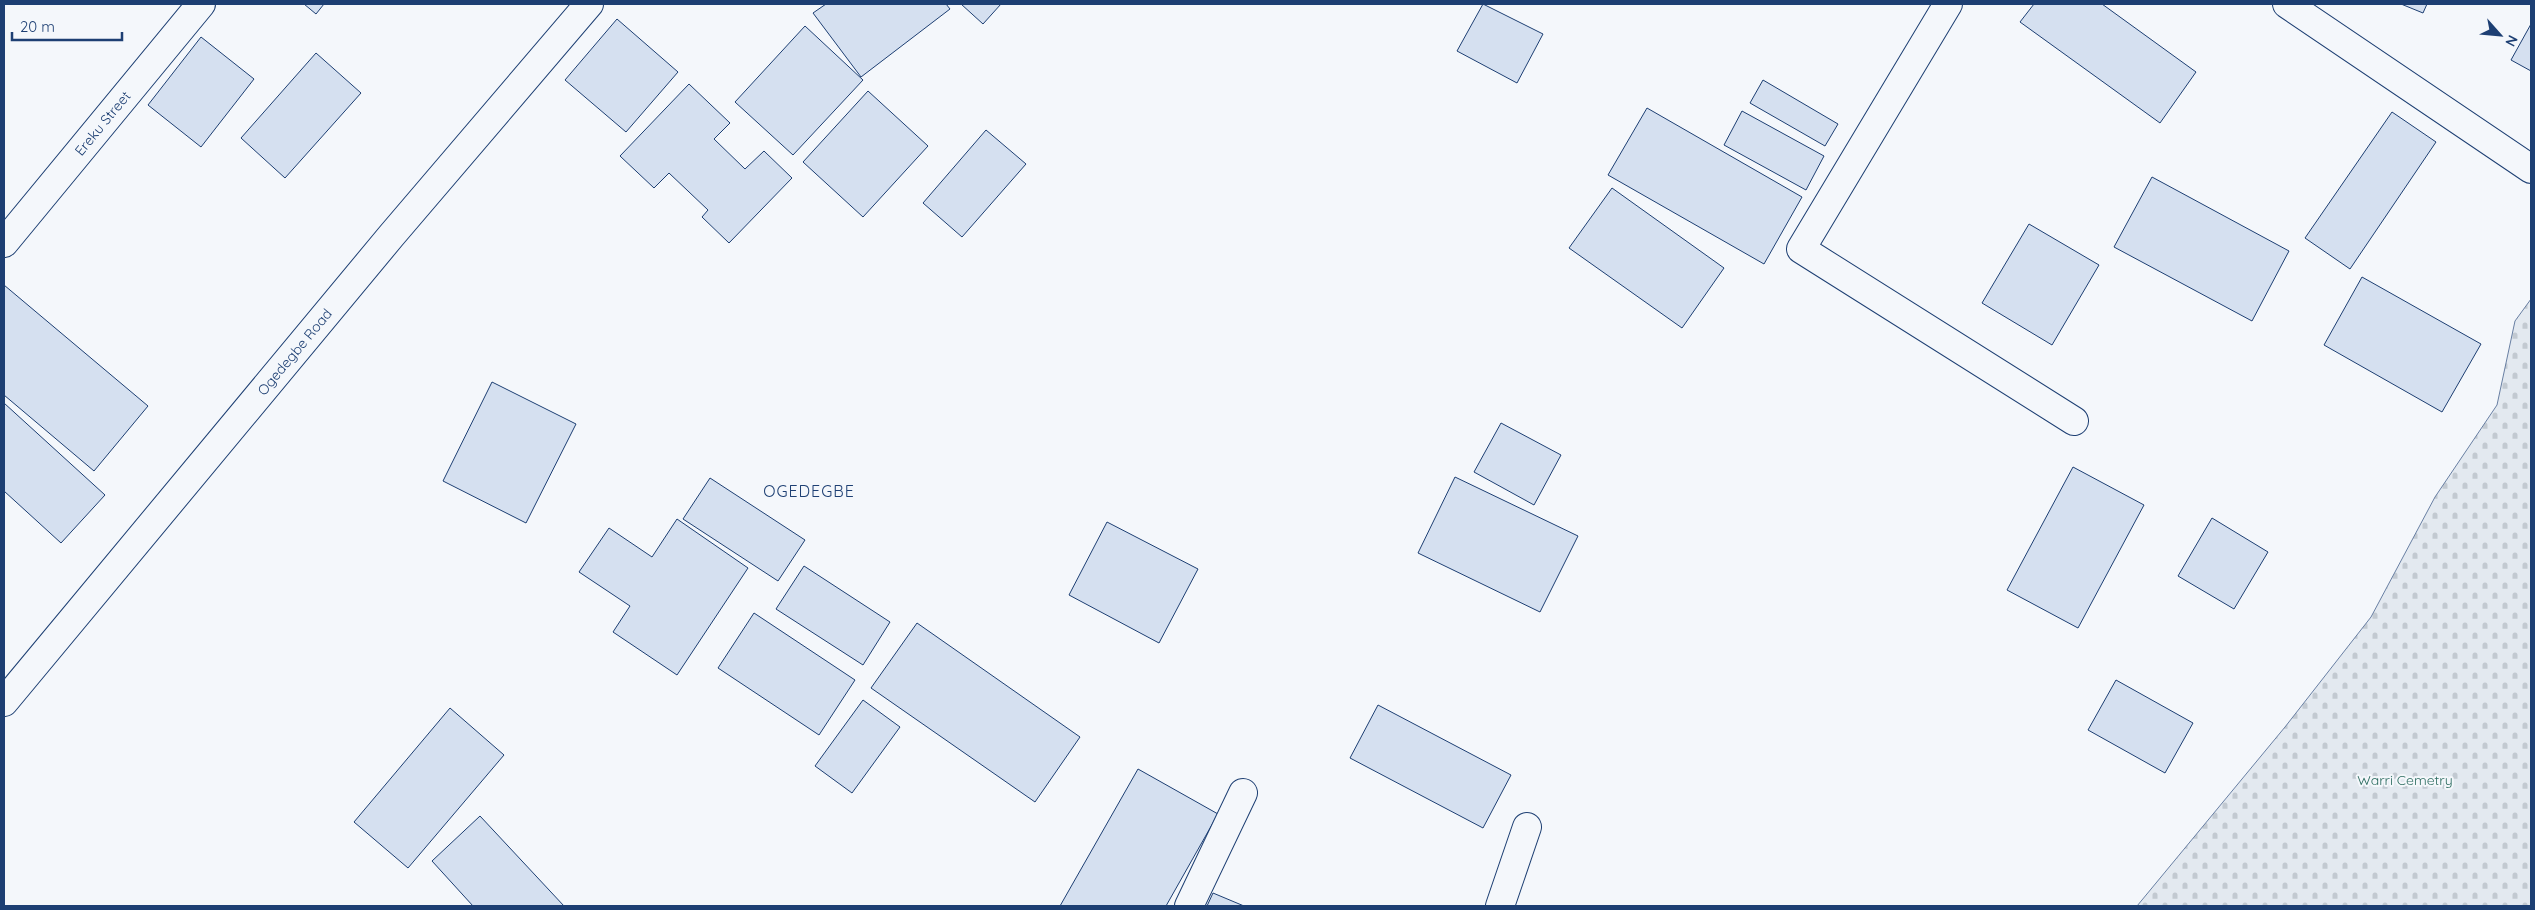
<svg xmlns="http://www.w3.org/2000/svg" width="2535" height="910" viewBox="0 0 2535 910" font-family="Quicksand,sans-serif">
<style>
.cemetery{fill:url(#cemetery-stones);stroke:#687fa3}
.building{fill:#d5e0f0;stroke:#1d3f73}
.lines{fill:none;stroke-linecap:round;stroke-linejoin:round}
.minor-casing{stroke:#1d3f73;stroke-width:30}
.minor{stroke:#f4f7fb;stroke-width:28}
.labels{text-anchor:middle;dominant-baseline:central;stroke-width:4;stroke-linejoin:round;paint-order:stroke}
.street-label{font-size:14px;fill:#1d3f73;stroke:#f4f7fb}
.park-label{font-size:14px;fill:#2c6c60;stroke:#f4f7fb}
.quarter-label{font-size:16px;letter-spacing:1px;fill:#1d3f73;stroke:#f4f7fb}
</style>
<defs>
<pattern id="cemetery-stones" width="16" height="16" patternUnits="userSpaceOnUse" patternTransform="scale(1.25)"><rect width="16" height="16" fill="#e3e9f0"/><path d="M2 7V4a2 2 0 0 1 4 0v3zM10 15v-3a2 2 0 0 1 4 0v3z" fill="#c2c9d1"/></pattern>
</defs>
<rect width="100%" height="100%" fill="#f4f7fb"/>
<!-- cemetery -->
<polygon class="cemetery" points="2531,299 2531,906 2137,906 2285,727 2371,617 2435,497 2497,405 2515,321"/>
<!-- building -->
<g class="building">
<polygon points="304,4 324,4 316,14"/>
<polygon points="826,4 946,4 950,9 861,77 813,13"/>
<polygon points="961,4 1001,4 983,24"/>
<polygon points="1483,4 1543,34 1517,83 1457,51"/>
<polygon points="2034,4 2102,4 2196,72 2160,123 2020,22"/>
<polygon points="2401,4 2427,4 2423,13"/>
<polygon points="617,19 678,72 626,132 565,80"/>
<polygon points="2531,24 2531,71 2511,60"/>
<polygon points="805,26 863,80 793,155 735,102"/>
<polygon points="201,37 254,79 201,147 148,105"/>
<polygon points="316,53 361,93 285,178 241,138"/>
<polygon points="1763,80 1838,124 1825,146 1750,103"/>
<polygon points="689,84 730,123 714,139 745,169 764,151 792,178 729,243 702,217 708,210 669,173 654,188 620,156"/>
<polygon points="868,91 928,146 863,217 803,162"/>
<polygon points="1647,108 1802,197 1764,264 1608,175"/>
<polygon points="1742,111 1824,156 1806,190 1724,145"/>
<polygon points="2392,112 2436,142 2350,269 2305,238"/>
<polygon points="986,130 1026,164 962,237 923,203"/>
<polygon points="2152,177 2289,251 2252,321 2114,247"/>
<polygon points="1612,188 1724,268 1682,328 1569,248"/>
<polygon points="2029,224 2099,265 2052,345 1982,303"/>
<polygon points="2362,277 2481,344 2442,412 2324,345"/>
<polygon points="4,285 148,406 94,471 4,395"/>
<polygon points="492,382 576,424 526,523 443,481"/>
<polygon points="4,403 105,495 61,543 4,491"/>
<polygon points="1501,423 1561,455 1534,505 1474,472"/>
<polygon points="2073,467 2144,505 2078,628 2007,590"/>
<polygon points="1455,477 1578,536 1540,612 1418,553"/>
<polygon points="710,478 805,540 778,581 683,519"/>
<polygon points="2212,518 2268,552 2234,609 2178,576"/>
<polygon points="677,519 748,568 677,675 613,632 630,606 579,572 609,528 652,557"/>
<polygon points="1107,522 1198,569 1159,643 1069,595"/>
<polygon points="804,566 890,622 863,665 776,609"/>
<polygon points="754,613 855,680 819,735 718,668"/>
<polygon points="917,623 1080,737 1035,802 871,688"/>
<polygon points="2116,680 2193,723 2165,773 2088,730"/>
<polygon points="863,700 900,727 852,793 815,766"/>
<polygon points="1378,705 1511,775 1483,828 1350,758"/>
<polygon points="450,708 504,755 408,868 354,822"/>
<polygon points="1138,769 1218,814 1166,906 1060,906"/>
<polygon points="480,816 564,906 473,906 432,861"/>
<polygon points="1213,893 1244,906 1207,906"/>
</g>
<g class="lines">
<defs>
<g id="minor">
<polyline points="1948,4 1801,249 2074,421"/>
<polyline points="2287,4 2531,169"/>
<path id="s1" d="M 4,243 L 201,4"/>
<path id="s2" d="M 4,702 L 391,236 L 589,4"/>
<polyline points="1189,906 1243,793"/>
<polyline points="1500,906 1527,827"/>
</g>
</defs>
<!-- minor casing -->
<use href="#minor" class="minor-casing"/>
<!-- minor -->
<use href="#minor" class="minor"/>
</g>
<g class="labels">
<!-- street labels -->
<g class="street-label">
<text stroke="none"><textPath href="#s1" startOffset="155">Ereku Street</textPath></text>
<text stroke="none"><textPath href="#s2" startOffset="455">Ogedegbe Road</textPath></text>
</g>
<!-- park labels -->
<g class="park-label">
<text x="2405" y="780">Warri Cemetry</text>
</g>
<!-- quarter labels -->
<g class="quarter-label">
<text x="809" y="491">OGEDEGBE</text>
</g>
</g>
<!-- border -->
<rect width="2535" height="910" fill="none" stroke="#1d3f73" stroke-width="10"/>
<!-- north arrow -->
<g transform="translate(2500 35) rotate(117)" stroke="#f4f7fb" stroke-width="4" paint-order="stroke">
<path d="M0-4L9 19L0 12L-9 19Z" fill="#1d3f73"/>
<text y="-8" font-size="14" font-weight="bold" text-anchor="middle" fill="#1d3f73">N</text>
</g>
<!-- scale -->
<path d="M12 32v8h110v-8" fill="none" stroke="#1d3f73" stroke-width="2.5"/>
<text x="20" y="32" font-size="15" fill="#1d3f73" stroke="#f4f7fb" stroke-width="4" paint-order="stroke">20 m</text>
</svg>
